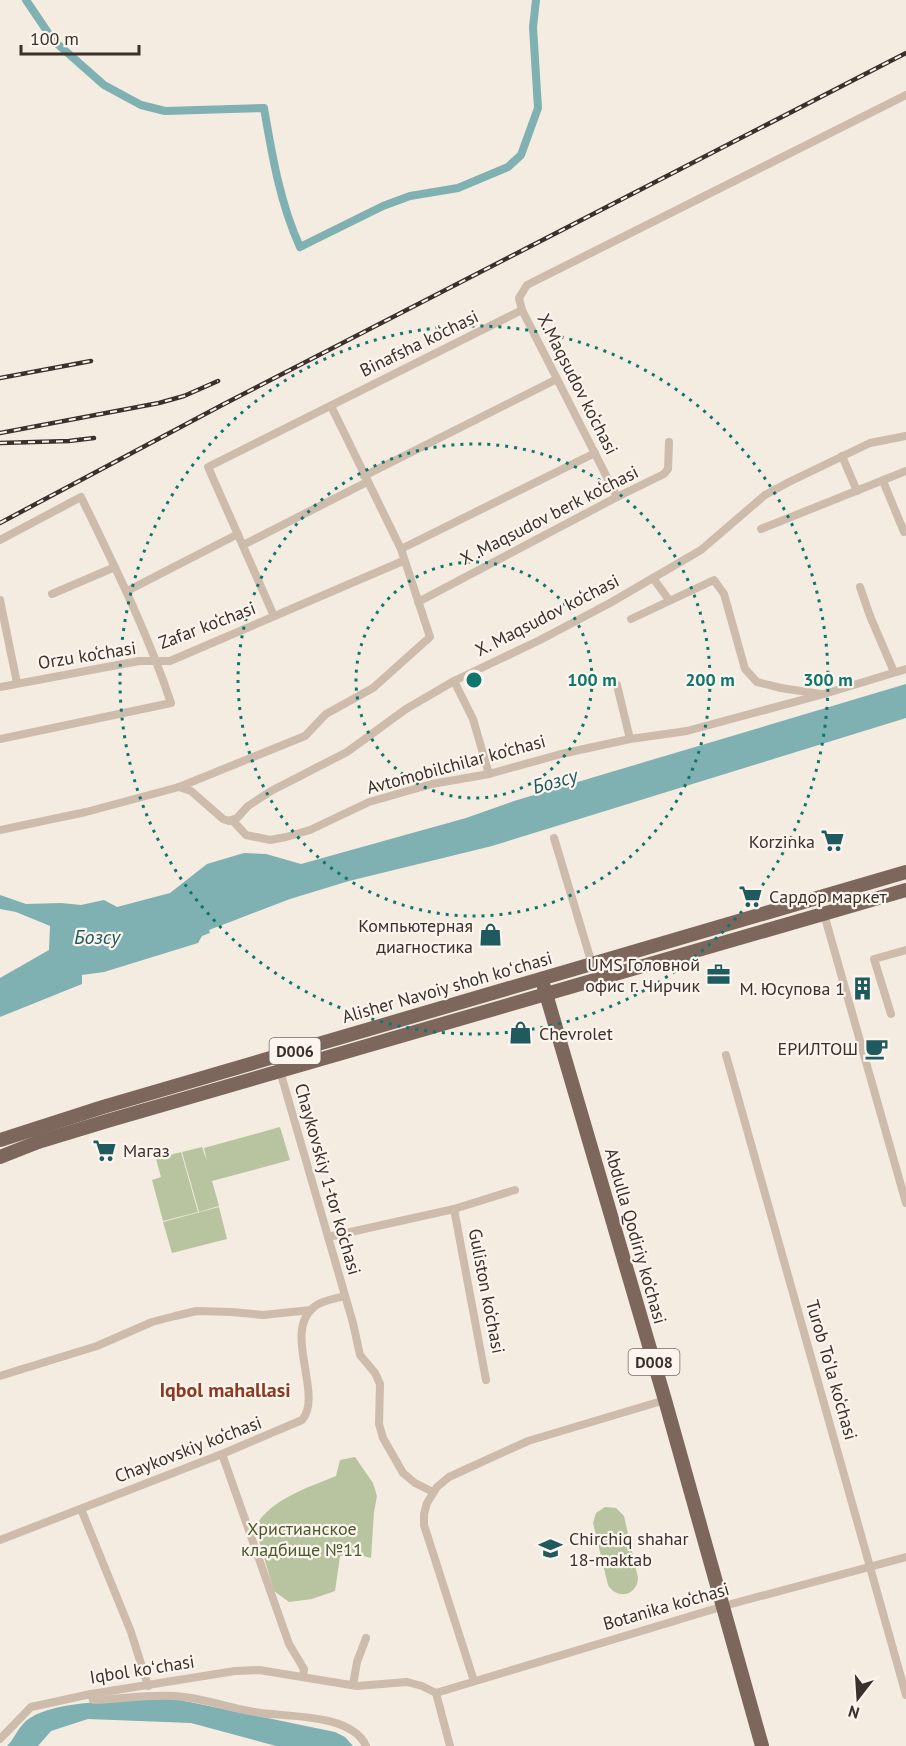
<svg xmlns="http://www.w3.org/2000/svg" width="906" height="1746" viewBox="0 0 906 1746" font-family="'PT Sans',sans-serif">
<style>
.green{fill:#b8c4a0}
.water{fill:#7fb0b2}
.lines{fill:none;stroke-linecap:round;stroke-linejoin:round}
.canal{stroke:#7fb0b2;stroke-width:8}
.street{stroke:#cdbbac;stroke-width:8}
.primary{stroke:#7d675c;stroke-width:14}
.rail-casing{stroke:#3b302b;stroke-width:4.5}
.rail{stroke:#fbf5ee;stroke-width:2;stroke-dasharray:7;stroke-linecap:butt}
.ring{fill:none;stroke:#0f766e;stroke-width:3;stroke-dasharray:3 6}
.labels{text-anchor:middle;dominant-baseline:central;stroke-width:4.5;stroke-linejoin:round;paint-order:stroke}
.shield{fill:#fbf5ee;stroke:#756b66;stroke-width:1.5}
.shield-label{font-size:16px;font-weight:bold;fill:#3b302b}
.street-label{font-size:18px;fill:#3b302b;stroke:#fbf5ee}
.poi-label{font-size:18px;fill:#3b302b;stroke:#fbf5ee;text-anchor:end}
.park-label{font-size:18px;fill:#4a5a2e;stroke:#fbf5ee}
.water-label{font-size:20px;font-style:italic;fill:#1f5a5e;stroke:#fbf5ee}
.neighbourhood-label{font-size:20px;font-weight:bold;fill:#8c3b22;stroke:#fbf5ee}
.centre{fill:#0f766e;stroke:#fbf5ee;stroke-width:3}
.ring-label{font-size:18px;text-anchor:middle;font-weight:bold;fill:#0f766e;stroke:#fbf5ee;stroke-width:4.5;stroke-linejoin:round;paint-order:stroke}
</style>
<rect width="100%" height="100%" fill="#f4ebe1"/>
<!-- green -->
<g class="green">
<polygon points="280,1127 290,1160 212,1181 219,1206 199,1212 182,1152 202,1147 207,1161 204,1148"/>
<polygon points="181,1152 198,1212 163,1221 152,1180 161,1177 156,1159"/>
<polygon points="219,1207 227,1239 172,1253 163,1222"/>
<path d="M 355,1457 L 373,1483 L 377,1496 L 374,1512 L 371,1558 L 355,1554 L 340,1556 L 335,1591 L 312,1599 L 289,1602 L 274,1591 L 255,1527 C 271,1499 307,1488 336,1476 L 340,1460 Z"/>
<path d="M 605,1507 L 616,1508 L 624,1516 L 638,1578 C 637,1596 617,1600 608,1585 L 593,1523 L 596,1513 Z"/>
</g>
<!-- water -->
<g class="water">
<polygon points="906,684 906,718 492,846 349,881 290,899 209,930 210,933 202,936 198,943 104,972 82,975 82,984 0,1017 0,978 49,950 50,926 16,912 0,909 0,895 26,904 61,903 81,905 104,900 117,907 170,893 207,864 244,853 266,854 301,864 466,818 514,801"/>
<path d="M 169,1699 L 180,1700 L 335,1732 L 345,1737 L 353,1746 L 276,1746 L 191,1723 L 88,1719 L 51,1731 L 38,1746 L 7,1746 C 14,1739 17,1730 24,1723 C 48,1698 134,1701 169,1699 Z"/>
</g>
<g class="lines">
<!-- canal -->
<path class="canal" d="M 26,0 L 53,40 L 104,85 L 141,105 L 165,111 L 264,108 C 272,155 280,203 300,247 L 383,206 L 410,196 L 458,188 L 508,167 L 521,155 L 538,108 L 533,27 L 536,0"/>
<!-- street -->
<g class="street">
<polyline points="842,456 857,491"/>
<polyline points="364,476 557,379"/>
<polyline points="883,481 904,532"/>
<polyline points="617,497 522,310 519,298 527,285 906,95"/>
<polyline points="761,529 906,471"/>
<path d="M 0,540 L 81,497 C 114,565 147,631 171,703 L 0,739"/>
<polyline points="243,545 367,482"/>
<polyline points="401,549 595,453"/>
<polyline points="653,578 669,600"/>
<polyline points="860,587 870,616 894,672"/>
<polyline points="127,591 238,534"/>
<polyline points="52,594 115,567"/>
<polyline points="0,600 17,683"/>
<polyline points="418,602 617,497 664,474 668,469 669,442"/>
<polyline points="274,616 208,467 522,310"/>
<polyline points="631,619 714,580 724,594 745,669 757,682 781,688 821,694"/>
<polyline points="454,681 473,719 489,774"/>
<polyline points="617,685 630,739"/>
<polyline points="0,687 139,661 170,661 403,561"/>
<polyline points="179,787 191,791 223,819 229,821 237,818 248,806 271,791 347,752 406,709 454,681 540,640 610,603 701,550 765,495 789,482 870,443 906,436"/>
<polyline points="232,820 246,835 270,840 286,837 310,830 369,802 432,784 489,774 561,754 630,739 687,731 824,694 906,669"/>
<polyline points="0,830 86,812 179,787 305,736 326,714 373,688 430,637 401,549 331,406"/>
<polyline points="554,838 592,964"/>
<polyline points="824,914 906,1203"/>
<polyline points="891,1014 874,959 906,950"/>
<polyline points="726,1055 906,1695"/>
<polyline points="280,1071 353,1323 360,1355 375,1373 380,1384 379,1424 383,1438 403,1473 415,1483 433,1492"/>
<polyline points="454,1209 486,1380"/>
<polyline points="328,1237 454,1209 515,1190"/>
<polyline points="0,1376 97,1346 152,1322 175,1316 197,1311 232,1312 263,1315 311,1310"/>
<polyline points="222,1454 289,1644 304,1669 303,1676"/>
<polyline points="81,1509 131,1632 148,1686"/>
<path d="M 0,1540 L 222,1454 L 302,1420 C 324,1395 282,1332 314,1307 C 322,1300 335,1299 345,1296"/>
<polyline points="474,1681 424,1525 424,1514 427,1503 437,1487 449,1477 528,1441 665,1400"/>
<polyline points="353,1685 357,1662 366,1638"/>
<polyline points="436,1693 724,1606 906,1557"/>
<polyline points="436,1693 450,1746"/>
<path d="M 91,1694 L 93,1700 C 119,1699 150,1694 175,1696 C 204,1698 232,1709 261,1713 C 290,1717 352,1714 366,1746"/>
<polyline points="0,1739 31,1707 91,1694 235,1671 259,1670 357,1686 407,1682 422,1686 436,1693"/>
</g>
<!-- primary -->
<g class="primary">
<polyline points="544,987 665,1400 762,1746"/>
<polyline points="0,1140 103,1107 906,872"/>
<polyline points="0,1157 38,1142 107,1121 906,890"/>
</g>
<defs>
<g id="rail">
<polyline points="0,378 91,361"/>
<polyline points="0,433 159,403 184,396 218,381"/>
<polyline points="0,443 69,441 94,438"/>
<polyline points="0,523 224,404 906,53"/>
</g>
</defs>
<!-- rail casing -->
<use href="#rail" class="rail-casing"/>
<!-- rail -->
<use href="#rail" class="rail"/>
</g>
<!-- distance rings -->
<g class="ring">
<circle cx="474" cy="680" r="118"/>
<circle cx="474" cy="680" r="236"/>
<circle cx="474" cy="680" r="354"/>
</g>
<!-- icons -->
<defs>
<symbol id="supermarket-bare" viewBox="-9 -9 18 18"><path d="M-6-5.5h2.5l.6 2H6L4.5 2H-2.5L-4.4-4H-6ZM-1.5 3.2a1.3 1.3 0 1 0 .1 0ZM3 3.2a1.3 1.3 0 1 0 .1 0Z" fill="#1f5a5e" stroke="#fbf5ee" stroke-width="2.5" paint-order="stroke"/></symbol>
<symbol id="shop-bare" viewBox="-9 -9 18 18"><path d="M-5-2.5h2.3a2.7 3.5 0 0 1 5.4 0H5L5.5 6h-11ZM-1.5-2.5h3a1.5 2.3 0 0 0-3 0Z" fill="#1f5a5e" stroke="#fbf5ee" stroke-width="2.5" paint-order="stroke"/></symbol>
<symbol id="office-bare" viewBox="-9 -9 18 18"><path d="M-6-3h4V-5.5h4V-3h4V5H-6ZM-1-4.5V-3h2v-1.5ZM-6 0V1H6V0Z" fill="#1f5a5e" stroke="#fbf5ee" stroke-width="2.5" paint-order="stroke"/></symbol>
<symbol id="building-bare" viewBox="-9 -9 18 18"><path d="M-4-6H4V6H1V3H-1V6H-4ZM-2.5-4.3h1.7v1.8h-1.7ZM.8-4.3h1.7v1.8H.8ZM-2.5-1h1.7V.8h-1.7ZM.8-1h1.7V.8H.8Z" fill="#1f5a5e" stroke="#fbf5ee" stroke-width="2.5" paint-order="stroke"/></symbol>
<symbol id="cafe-bare" viewBox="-9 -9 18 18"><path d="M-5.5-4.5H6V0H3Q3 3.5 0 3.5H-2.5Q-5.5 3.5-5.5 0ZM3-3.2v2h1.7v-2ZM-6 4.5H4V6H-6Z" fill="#1f5a5e" stroke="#fbf5ee" stroke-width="2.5" paint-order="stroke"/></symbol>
<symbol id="school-bare" viewBox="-9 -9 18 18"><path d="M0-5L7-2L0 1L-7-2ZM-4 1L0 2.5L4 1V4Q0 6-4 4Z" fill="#1f5a5e" stroke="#fbf5ee" stroke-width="2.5" paint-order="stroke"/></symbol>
</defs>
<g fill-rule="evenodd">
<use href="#supermarket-bare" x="816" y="824" width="33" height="33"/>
<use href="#supermarket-bare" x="734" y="880" width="33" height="33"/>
<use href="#shop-bare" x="474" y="918" width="33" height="33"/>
<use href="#office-bare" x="702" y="958" width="33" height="33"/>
<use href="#building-bare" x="846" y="972" width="33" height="33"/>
<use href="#shop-bare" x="504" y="1016" width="33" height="33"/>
<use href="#cafe-bare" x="860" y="1032" width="33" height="33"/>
<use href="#supermarket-bare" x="88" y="1134" width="33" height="33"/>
<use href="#school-bare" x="534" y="1532" width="33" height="33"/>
</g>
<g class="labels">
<!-- shield labels -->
<g class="shield">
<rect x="269.5" y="1038" width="51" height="26" rx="4.5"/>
<rect x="628.5" y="1349" width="51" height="26" rx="4.5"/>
</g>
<g class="shield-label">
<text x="295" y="1051">D006</text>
<text x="654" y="1362">D008</text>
</g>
<!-- street labels -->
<g class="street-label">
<text transform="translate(419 343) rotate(-26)">Binafsha ko‘chasi</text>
<text transform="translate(578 384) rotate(63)">X.Maqsudov ko‘chasi</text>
<text transform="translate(549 515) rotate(-27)">X .Maqsudov berk ko‘chasi</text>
<text transform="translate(547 615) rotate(-27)">X. Maqsudov ko‘chasi</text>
<text transform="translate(207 625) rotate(-21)">Zafar ko‘chasi</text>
<text transform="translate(87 655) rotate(-9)">Orzu ko‘chasi</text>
<text transform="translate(456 764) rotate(-15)">Avtomobilchilar ko‘chasi</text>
<text transform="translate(447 987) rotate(-16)">Alisher Navoiy shoh koʻchasi</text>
<text transform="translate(328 1179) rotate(74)">Chaykovskiy 1-tor ko‘chasi</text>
<text transform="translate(636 1236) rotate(74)">Abdulla Qodiriy ko‘chasi</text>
<text transform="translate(487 1291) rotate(79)">Guliston ko‘chasi</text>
<text transform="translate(832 1370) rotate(74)">Turob To‘la ko‘chasi</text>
<text transform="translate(188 1449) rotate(-21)">Chaykovskiy ko‘chasi</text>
<text transform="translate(666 1606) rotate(-16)">Botanika ko‘chasi</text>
<text transform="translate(142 1669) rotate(-9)">Iqbol koʻchasi</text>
</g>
<!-- poi labels -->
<g class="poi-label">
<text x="815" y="841">Korzinka</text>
<text x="769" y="896" text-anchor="start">Сардор маркет</text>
<text x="473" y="925">Компьютерная<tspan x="473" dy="21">диагностика</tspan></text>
<text x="700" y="964">UMS Головной<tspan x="700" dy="21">офис г. Чирчик</tspan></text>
<text x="845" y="988">М. Юсупова 1</text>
<text x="539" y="1033" text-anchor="start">Chevrolet</text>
<text x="858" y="1048">ЕРИЛТОШ</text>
<text x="123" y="1150" text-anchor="start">Магаз</text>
<text x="569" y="1538" text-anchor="start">Chirchiq shahar<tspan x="569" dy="21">18-maktab</tspan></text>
</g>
<!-- park labels -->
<g class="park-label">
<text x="302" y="1528">Христианское<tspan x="302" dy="21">кладбище №11</tspan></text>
</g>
<!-- water labels -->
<g class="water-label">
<text transform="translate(555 781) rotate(-16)">Бозсу</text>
<text x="97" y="937">Бозсу</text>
</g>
<!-- neighbourhood labels -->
<g class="neighbourhood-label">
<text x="225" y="1390">Iqbol mahallasi</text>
</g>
</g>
<circle cx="474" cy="680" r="9" class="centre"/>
<g class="ring-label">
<text x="592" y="686">100 m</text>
<text x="710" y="686">200 m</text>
<text x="828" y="686">300 m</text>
</g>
<!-- north arrow -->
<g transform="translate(858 1698) rotate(197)" stroke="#fbf5ee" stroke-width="4.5" paint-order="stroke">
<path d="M0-4.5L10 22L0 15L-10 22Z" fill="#3b302b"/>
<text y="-9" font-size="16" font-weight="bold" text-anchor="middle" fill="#3b302b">N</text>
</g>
<!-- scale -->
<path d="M21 45v9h118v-9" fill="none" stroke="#3b302b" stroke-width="3"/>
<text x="30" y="45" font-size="18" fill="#3b302b" stroke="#fbf5ee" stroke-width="4.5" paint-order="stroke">100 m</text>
</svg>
